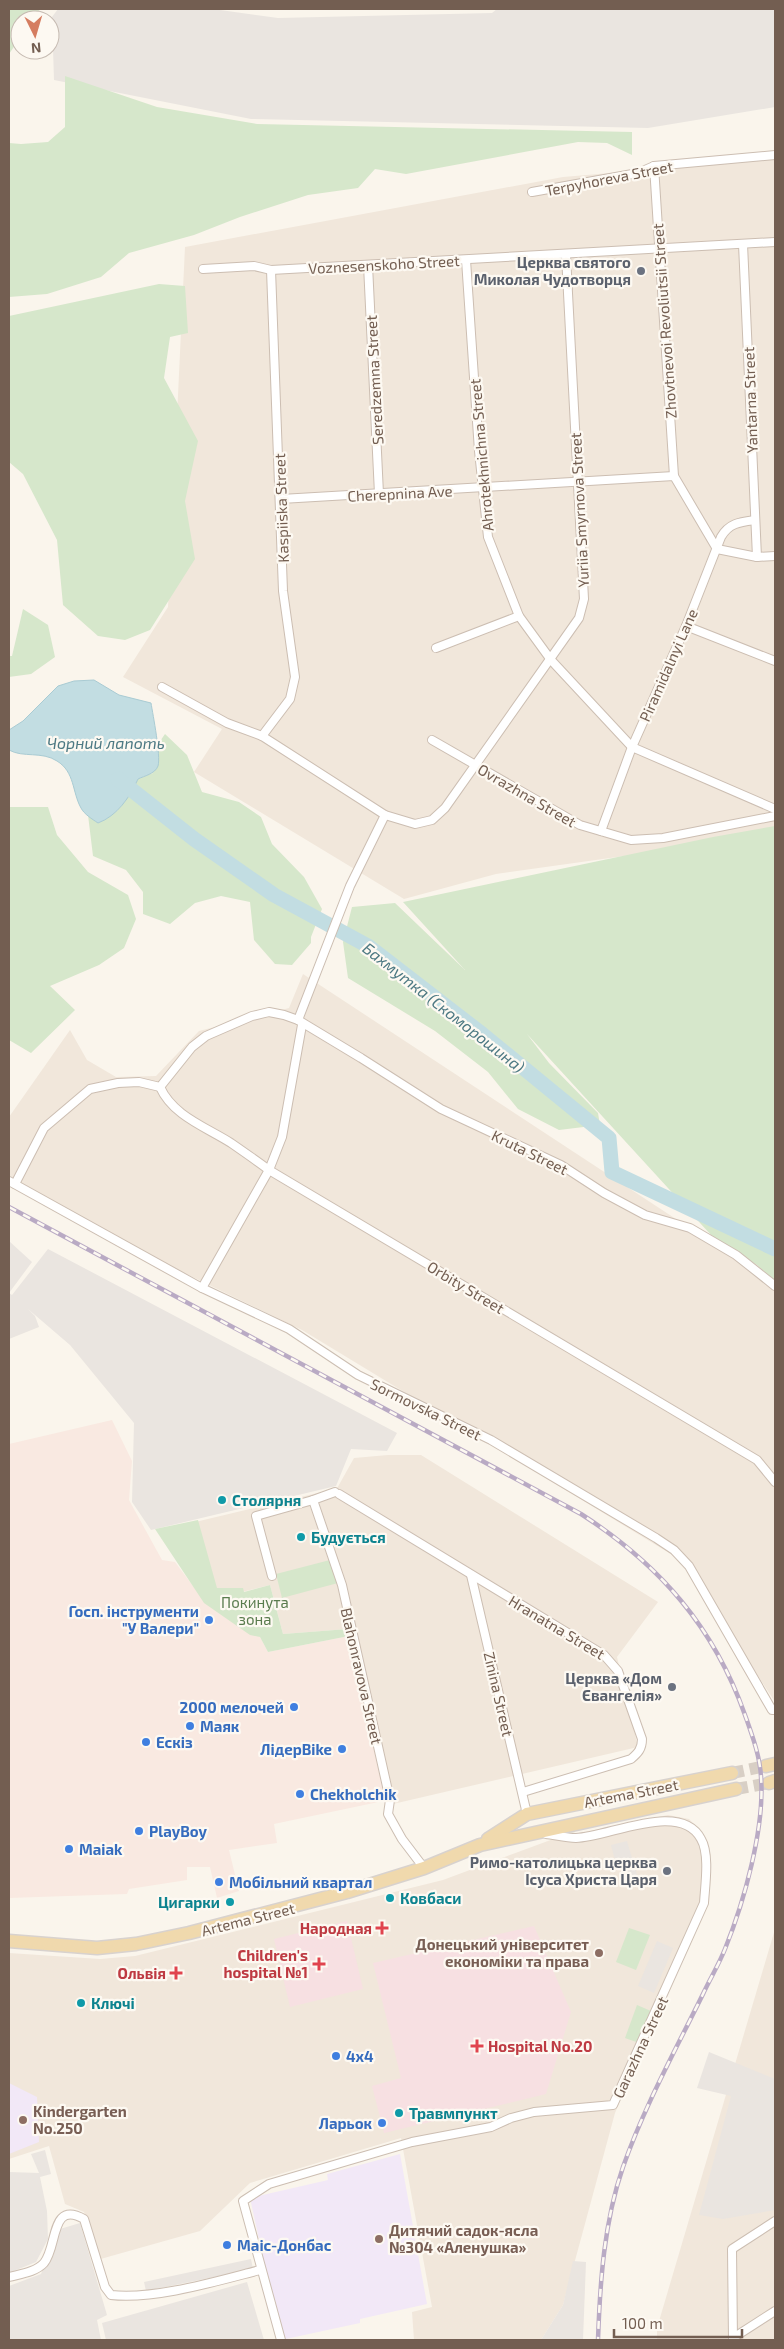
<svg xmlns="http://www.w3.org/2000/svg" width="784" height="2349" viewBox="0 0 784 2349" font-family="'Exo 2',sans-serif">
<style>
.residential{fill:#f1e7db}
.commercial{fill:#f9e9e1}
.industrial{fill:#eae5e0}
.education{fill:#f2e8f7}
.medical{fill:#f7e0e2}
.green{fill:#d6e7cb}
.water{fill:#c2dde2;stroke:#a9cbd3}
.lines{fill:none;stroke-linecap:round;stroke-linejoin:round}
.river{stroke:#c2dde2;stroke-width:15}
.primary-tunnel{stroke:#d8cfc5;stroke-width:12;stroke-dasharray:12 6;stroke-linecap:butt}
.street-casing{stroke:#ccbeb2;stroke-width:10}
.primary-casing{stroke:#d8d2ce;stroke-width:15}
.street{stroke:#fff;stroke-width:8}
.primary{stroke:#f0d9ad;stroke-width:12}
.rail-casing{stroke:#b9aac4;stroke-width:4.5}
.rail{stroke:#fdf9f2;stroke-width:2.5;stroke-dasharray:8;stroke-linecap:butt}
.worship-dot{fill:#6b7280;stroke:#fdf9f2;stroke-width:2}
.culture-dot{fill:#0f9aa8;stroke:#fdf9f2;stroke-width:2}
.shop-dot{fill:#3f7fe0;stroke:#fdf9f2;stroke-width:2}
.health-dot{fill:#e0444e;stroke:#fdf9f2;stroke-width:2}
.education-dot{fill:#8d6e63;stroke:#fdf9f2;stroke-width:2}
.labels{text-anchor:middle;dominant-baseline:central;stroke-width:4.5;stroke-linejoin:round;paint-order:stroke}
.street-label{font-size:15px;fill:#735e51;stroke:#fdf9f2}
.worship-label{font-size:15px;font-weight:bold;fill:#5b616d;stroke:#fdf9f2;text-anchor:end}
.culture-label{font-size:15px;font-weight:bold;fill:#0d838f;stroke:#fdf9f2;text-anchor:start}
.park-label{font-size:15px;fill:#5a7c4e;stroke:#fdf9f2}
.shop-label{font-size:15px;font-weight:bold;fill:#366cbe;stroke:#fdf9f2;text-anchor:start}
.health-label{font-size:15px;font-weight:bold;fill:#be3a42;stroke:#fdf9f2;text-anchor:end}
.education-label{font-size:15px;font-weight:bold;fill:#785e54;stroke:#fdf9f2;text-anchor:start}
.water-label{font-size:16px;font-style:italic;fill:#4d7983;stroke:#fdf9f2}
</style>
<rect width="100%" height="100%" fill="#faf5ec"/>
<!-- residential -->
<g class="residential">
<polygon points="775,159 775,835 496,874 404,899 194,772 222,729 123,677 168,607 185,247 563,177"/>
<polygon points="303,974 749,1267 775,1291 775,1702 684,1562 302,1330 137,1250 9,1182 9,1117 70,1030 87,1060 116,1077 156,1076 199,1031 289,1008"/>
<polygon points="388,1455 421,1455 658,1602 617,1657 638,1747 393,1804 348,1629 283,1634 270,1585 214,1599 191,1523 326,1491 335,1492 354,1458"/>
<polygon points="668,1815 689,1819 699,1829 706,1843 710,1861 710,1887 615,2113 563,2305 541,2340 414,2340 412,2312 432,2307 401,2138 250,2183 200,2231 97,2260 84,2212 65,2204 49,2146 9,2159 9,1953 100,1959 135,1956 443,1880 556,1838"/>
<polygon points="775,1929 775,2340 657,2340 657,2328"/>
</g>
<!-- commercial -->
<polygon class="commercial" points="112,1420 132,1461 129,1500 162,1560 175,1562 205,1602 260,1637 268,1652 349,1636 388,1800 274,1824 277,1843 229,1850 239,1891 217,1898 210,1867 187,1867 187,1880 129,1889 127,1894 9,1898 9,1444"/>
<!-- industrial -->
<g class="industrial">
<polygon points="58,9 213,9 278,18 492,13 497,9 775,9 775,107 648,128 251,119 54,80 52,17"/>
<polygon points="9,1241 32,1262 9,1293 12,1295 48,1249 397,1433 387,1451 351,1449 336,1486 151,1530 132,1502 134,1423 70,1345 28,1309 35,1316 39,1327 9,1339"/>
<polygon points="627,1841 637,1875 629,1878 623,1858 615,1860 611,1845"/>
<polygon points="657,1941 673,1948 654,1993 638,1986"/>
<polygon points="709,2052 775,2079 775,2210 723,2219 699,2215 731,2096 697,2088"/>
<polygon points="45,2150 51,2174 40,2177 47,2211 48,2239 36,2262 9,2273 9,2172 39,2173 31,2154"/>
<polygon points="80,2223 107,2315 97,2320 101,2340 9,2340 9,2286 41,2274 60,2229"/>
<polygon points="251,2259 253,2269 146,2291 144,2282"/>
<polygon points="573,2261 586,2262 583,2340 541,2340 563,2305"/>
<polygon points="247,2282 264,2340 106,2340 102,2323"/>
</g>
<!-- education -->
<g class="education">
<polygon points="9,2083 37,2097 39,2142 9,2154"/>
<polygon points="400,2154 427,2304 360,2319 360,2323 281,2340 250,2198 328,2180 327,2174"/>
</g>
<!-- medical -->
<g class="medical">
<polygon points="347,1921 363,1989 290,2007 274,1939"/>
<polygon points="534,1926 571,2012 546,2094 384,2133 372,2086 401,2078 373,1963"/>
</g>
<!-- green -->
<g class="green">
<polygon points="9,9 40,9 32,20 20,20 20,38 9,54"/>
<polygon points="65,76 157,107 257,124 632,132 632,155 607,143 578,142 406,174 375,169 358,188 308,195 240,217 194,235 129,253 101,277 47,294 9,297 9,143 21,144 48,142 65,127"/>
<polygon points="159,284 185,286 188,333 170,337 164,378 198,441 185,501 195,559 150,630 125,640 98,636 63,605 57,540 23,474 9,462 9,316"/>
<polygon points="23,609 48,625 55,657 31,674 9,677 9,656 12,656"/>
<path d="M 165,734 L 187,755 L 202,792 L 239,802 L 261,817 L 272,844 L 304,877 L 322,909 L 311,937 L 311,943 L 292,965 L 275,964 L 254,940 L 250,902 L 221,896 L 195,903 L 170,924 L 143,914 L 143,892 L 126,870 L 93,856 L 88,815 L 98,823 C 117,816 130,797 138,779 L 153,773 L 158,754 L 156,747 Z"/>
<polygon points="9,807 48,807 57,835 88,872 128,895 136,919 124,948 99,965 50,986 75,1010 31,1053 9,1040"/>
<polygon points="775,826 775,1281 757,1265 711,1235 527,1034 549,1063 598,1113 600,1125 559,1130 518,1109 488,1072 435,1031 348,978 343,942 352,907 395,903 465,970 403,902 713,837"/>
<polygon points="198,1520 217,1588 243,1588 244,1592 270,1585 283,1634 348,1629 349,1636 268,1652 260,1637 250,1635 204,1603 155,1529"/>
<polygon points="330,1560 338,1583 282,1598 276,1574"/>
<polygon points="629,1928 650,1935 636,1970 616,1962"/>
<polygon points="637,2005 651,2011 639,2043 625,2038"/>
</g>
<!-- water -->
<path class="water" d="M 94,680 L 119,695 L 151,703 C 153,715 161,756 158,766 C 155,774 144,776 138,779 C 130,797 117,816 98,823 C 92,819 84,814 81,808 C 72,792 75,772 57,761 C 42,751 23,758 9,750 L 9,730 L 23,721 L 58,686 L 74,681 Z"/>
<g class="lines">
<!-- river -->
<polyline class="river" points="118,779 194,839 274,895 368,946 482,1034 609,1138 612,1172 775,1249"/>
<!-- primary-tunnel -->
<g class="primary-tunnel">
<polyline points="732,1773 766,1766"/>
<polyline points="736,1789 769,1783"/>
</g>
<defs>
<g id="street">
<polyline points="654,166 674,476"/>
<polyline points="532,192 638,173 654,166 775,155"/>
<polyline points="743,244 757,557"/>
<polyline points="466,260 479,451 488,537 519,616 551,660 632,747 775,809"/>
<polyline points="368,265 379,494"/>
<polyline points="203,269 254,266 271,270 775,242"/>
<polyline points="281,499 674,476 717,549 757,557 775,556"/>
<polyline points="686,626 775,661"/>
<polyline points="436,648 519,616"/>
<polyline points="162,687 227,723 262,736 385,815 415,824 432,820 445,808 579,618 584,599 566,255"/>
<polyline points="262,736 290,699 295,677 283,591 271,270"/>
<polyline points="432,740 580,825 631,840 663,838 775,816"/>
<path d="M 601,831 L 632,747 L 686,626 L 721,537 C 729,523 740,522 755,520"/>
<polyline points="298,1020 350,886 385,815"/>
<path d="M 160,1087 C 173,1116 206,1127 231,1143 C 244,1152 257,1161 269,1170 L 757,1460 L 775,1482"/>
<polyline points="9,1181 202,1288 289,1329 358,1375 491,1440 656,1538 674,1550 689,1566 772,1710 775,1710"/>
<polyline points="15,1184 44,1128 90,1089 118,1083 139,1082 160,1087 192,1047 206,1036 252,1016 269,1012 284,1015 298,1020 361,1058 441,1109 561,1165 604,1193 645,1215 690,1228 736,1255 775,1286"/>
<polyline points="202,1288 269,1170 282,1137 302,1025"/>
<polyline points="335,1492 313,1500 342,1585 390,1800 388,1814 402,1839 424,1868"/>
<path d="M 339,1494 L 604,1655 L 618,1671 L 642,1739 C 642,1749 638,1753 631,1759 L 523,1792"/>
<polyline points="471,1575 527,1814"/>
<polyline points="272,1576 256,1516 313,1500"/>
<path d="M 9,2277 C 20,2274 36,2272 44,2263 C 58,2246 50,2200 84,2219 L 105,2287 L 111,2295 C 154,2300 217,2281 260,2270"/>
<polyline points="733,2338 775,2311"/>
<path d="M 281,2340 L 243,2201 L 269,2184 L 412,2142 L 491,2127 L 511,2118 L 534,2112 L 613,2105 L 704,1903 C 705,1886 710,1854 701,1839 C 681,1800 609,1837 576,1838 C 566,1838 555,1835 546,1834"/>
<polyline points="733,2340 732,2249 775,2221"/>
</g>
<g id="primary">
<polyline points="766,1766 775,1764"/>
<polyline points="769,1783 775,1781"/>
<polyline points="488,1839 527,1814 732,1773"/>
<polyline points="9,1941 97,1948 136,1944 189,1933 347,1892 424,1868 480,1845 736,1789"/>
</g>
</defs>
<!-- street casing -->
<use href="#street" class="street-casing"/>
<!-- primary casing -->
<use href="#primary" class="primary-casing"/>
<!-- street -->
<use href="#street" class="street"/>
<!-- primary -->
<use href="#primary" class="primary"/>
<defs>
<path id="rail" d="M 9,1207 L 581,1514 C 659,1564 714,1627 745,1715 C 752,1735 760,1756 761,1777 C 765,1828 744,1902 725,1949 C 719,1964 710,1979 703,1994 C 675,2051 644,2107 623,2167 C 604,2222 600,2282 598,2340"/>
</defs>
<!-- rail casing -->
<use href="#rail" class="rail-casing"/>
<!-- rail -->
<use href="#rail" class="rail"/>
</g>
<!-- markers -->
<g class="worship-dot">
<circle cx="641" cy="271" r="5"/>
<circle cx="672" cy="1687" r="5"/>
<circle cx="667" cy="1871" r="5"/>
</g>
<g class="culture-dot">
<circle cx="222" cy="1500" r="5"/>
<circle cx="301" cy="1537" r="5"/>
<circle cx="390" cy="1898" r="5"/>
<circle cx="230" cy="1902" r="5"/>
<circle cx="81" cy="2003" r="5"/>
<circle cx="399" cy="2113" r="5"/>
</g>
<g class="shop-dot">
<circle cx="209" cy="1620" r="5"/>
<circle cx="294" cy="1707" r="5"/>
<circle cx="190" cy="1726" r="5"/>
<circle cx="146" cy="1742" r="5"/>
<circle cx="342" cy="1749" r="5"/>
<circle cx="300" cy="1794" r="5"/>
<circle cx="139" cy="1831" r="5"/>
<circle cx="69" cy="1849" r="5"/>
<circle cx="219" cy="1882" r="5"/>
<circle cx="336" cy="2056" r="5"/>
<circle cx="382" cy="2123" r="5"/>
<circle cx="227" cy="2245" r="5"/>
</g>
<g class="health-dot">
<path d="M379.5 1920.5h5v5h5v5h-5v5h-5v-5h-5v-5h5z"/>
<path d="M316.5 1956.5h5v5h5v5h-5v5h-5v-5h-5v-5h5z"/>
<path d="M173.5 1965.5h5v5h5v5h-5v5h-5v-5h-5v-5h5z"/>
<path d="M474.5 2038.5h5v5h5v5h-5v5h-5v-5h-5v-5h5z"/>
</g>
<g class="education-dot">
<circle cx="599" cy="1953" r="5"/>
<circle cx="23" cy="2120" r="5"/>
<circle cx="379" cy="2239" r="5"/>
</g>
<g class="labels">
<!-- street labels -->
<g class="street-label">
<text transform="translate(609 178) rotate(-11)">Terpyhoreva Street</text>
<text transform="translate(384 264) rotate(-3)">Voznesenskoho Street</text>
<text transform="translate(664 321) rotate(-94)">Zhovtnevoi Revoliutsii Street</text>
<text transform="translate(374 380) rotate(-93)">Seredzemna Street</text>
<text transform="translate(750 400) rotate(-92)">Yantarna Street</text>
<text transform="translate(481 455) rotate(-95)">Ahrotekhnichna Street</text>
<text transform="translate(400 493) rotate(-3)">Cherepnina Ave</text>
<text transform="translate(281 508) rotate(-92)">Kaspiiska Street</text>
<text transform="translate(579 510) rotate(-93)">Yuriia Smyrnova Street</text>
<text transform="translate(668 665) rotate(-66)">Piramidalnyi Lane</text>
<text transform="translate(527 795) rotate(30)">Ovrazhna Street</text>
<text transform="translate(530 1152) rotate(26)">Kruta Street</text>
<text transform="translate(466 1287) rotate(31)">Orbity Street</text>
<text transform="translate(426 1409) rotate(26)">Sormovska Street</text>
<text transform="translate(557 1627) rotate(31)">Hranatna Street</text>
<text transform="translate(362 1676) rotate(77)">Blahonravova Street</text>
<text transform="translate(499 1694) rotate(77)">Zinina Street</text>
<text transform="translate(631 1793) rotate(-11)">Artema Street</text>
<text transform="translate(248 1919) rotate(-14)">Artema Street</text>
<text transform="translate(640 2047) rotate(-65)">Garazhna Street</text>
</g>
<!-- worship labels -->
<g class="worship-label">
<text x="631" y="262">Церква святого<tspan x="631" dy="17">Миколая Чудотворця</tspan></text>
<text x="662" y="1678">Церква «Дом<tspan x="662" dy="17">Євангелія»</tspan></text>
<text x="657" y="1862">Римо-католицька церква<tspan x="657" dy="17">Ісуса Христа Царя</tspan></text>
</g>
<!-- culture labels -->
<g class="culture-label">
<text x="232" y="1500">Столярня</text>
<text x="311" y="1537">Будується</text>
<text x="400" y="1898">Ковбаси</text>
<text x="220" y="1902" text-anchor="end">Цигарки</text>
<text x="91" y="2003">Ключі</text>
<text x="409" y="2113">Травмпункт</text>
</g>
<!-- park labels -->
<g class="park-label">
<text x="255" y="1602">Покинута<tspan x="255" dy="17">зона</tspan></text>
</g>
<!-- shop labels -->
<g class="shop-label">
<text x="199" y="1611" text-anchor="end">Госп. інструменти<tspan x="199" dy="17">"У Валери"</tspan></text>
<text x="284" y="1707" text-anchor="end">2000 мелочей</text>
<text x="200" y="1726">Маяк</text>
<text x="156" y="1742">Ескіз</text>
<text x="332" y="1749" text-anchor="end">ЛідерBike</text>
<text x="310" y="1794">Chekholchik</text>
<text x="149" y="1831">PlayBoy</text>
<text x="79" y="1849">Maiak</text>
<text x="229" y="1882">Мобільний квартал</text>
<text x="346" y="2056">4x4</text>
<text x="372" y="2123" text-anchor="end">Ларьок</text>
<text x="237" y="2245">Маіс-Донбас</text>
</g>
<!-- health labels -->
<g class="health-label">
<text x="372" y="1928">Народная</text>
<text x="308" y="1955">Children's<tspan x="308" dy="17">hospital №1</tspan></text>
<text x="166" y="1973">Ольвія</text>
<text x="488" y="2046" text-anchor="start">Hospital No.20</text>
</g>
<!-- education labels -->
<g class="education-label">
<text x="589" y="1944" text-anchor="end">Донецький університет<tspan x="589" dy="17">економіки та права</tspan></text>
<text x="33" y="2111">Kindergarten<tspan x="33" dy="17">No.250</tspan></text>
<text x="389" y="2230">Дитячий садок-ясла<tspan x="389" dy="17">№304 «Аленушка»</tspan></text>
</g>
<!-- water labels -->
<g class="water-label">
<text x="106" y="742">Чорний лапоть</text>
<text transform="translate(444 1007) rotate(38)">Бахмутка (Скоморошина)</text>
</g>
</g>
<!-- border -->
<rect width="784" height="2349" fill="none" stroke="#735e51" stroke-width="20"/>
<!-- north arrow -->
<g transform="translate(35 35) rotate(175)"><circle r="24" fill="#fdf9f2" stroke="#c6bbb2"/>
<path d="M0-4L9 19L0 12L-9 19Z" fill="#d57d60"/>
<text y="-8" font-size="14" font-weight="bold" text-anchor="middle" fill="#735e51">N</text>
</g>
<!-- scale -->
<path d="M614 2329v8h128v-8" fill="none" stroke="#735e51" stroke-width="2.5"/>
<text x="622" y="2329" font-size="15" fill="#735e51" stroke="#fdf9f2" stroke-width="4" paint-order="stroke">100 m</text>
</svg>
